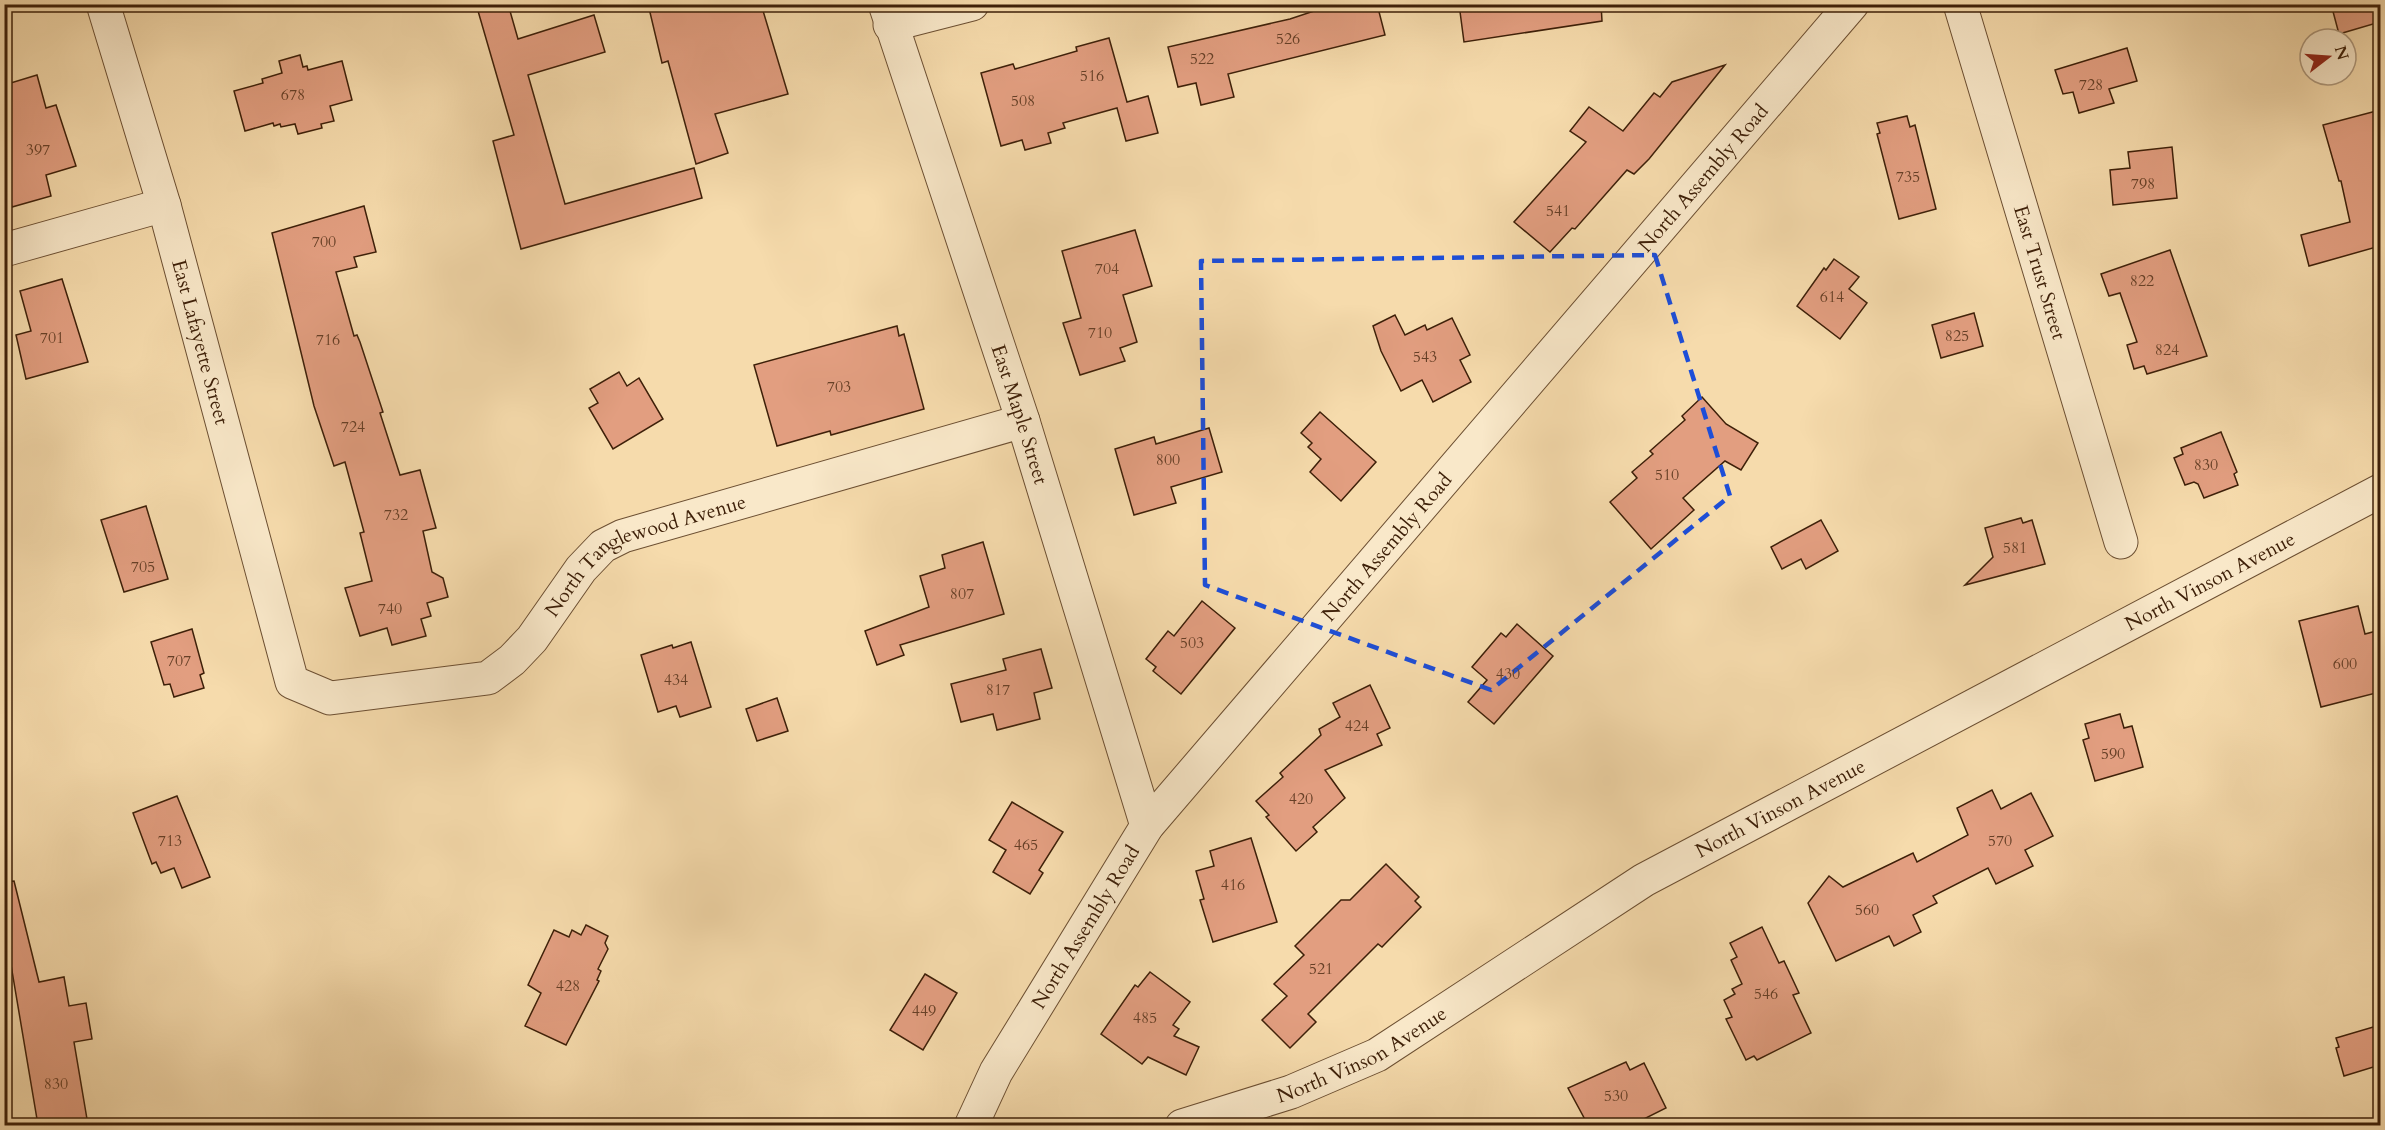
<svg xmlns="http://www.w3.org/2000/svg" width="2385" height="1130" viewBox="0 0 2385 1130" font-family="Cardo,serif">
<style>
.building{fill:#e29e80;stroke:#3e2009;stroke-width:1.5}
.lines{fill:none;stroke-linecap:round;stroke-linejoin:round}
.minor-casing{stroke:#6c4f32;stroke-width:35}
.minor{stroke:#f9e8c9;stroke-width:33}
.marked{fill:none;stroke:#1d4ed8;stroke-width:4.5;stroke-dasharray:12 8;stroke-linejoin:round}
.labels{text-anchor:middle;dominant-baseline:central;stroke-width:5;stroke-linejoin:round;paint-order:stroke}
.number-label{font-size:16px;fill:#674027}
.street-label{font-size:20px;fill:#3e2009;stroke:#f9e8c9}
</style>
<rect width="100%" height="100%" fill="#f6dbac"/>
<filter id="stains"><feTurbulence type="fractalNoise" baseFrequency=".00333" numOctaves="4"/><feColorMatrix values="0 0 0 0 .2 0 0 0 0 .09 0 0 0 0 .02 0 0 0 .5 -.17"/></filter>
<radialGradient id="worn" r=".72"><stop offset=".6" stop-color="#630" stop-opacity="0"/><stop offset="1" stop-color="#630" stop-opacity=".3"/></radialGradient>
<!-- building -->
<g class="building">
<polygon points="476,4 508,4 518,39 594,15 605,52 528,75 565,204 694,168 702,198 521,249 493,141 514,135"/>
<polygon points="648,4 761,4 788,94 715,114 728,153 696,164 668,61 662,63"/>
<polygon points="1335,4 1377,4 1385,35 1228,74 1234,97 1201,105 1196,83 1178,87 1168,47 1290,19"/>
<polygon points="1459,4 1601,4 1602,21 1464,42"/>
<polygon points="2331,4 2380,4 2380,22 2339,34"/>
<polygon points="1109,38 1127,102 1148,96 1158,133 1126,141 1117,108 1063,123 1065,128 1048,133 1051,143 1025,150 1022,140 1001,146 981,73 1013,64 1015,69 1077,51 1076,47"/>
<polygon points="2127,48 2137,81 2109,89 2114,103 2079,113 2073,92 2063,94 2055,70"/>
<polygon points="300,55 303,67 307,66 308,70 342,61 352,100 330,106 334,121 321,124 322,128 298,134 295,124 281,127 280,124 274,126 273,123 245,131 234,91 263,83 262,79 282,73 279,61"/>
<polygon points="1725,65 1649,159 1634,174 1627,170 1575,229 1572,228 1550,252 1514,222 1586,142 1570,131 1589,107 1623,131 1654,93 1660,97 1672,82"/>
<polygon points="37,75 46,108 56,105 76,166 46,175 51,196 12,207 4,180 4,85"/>
<polygon points="2380,110 2380,246 2309,266 2301,235 2350,222 2341,181 2339,181 2323,125"/>
<polygon points="1907,116 1910,127 1915,125 1936,209 1899,219 1877,134 1880,133 1877,123"/>
<polygon points="2172,147 2177,198 2113,205 2110,170 2130,168 2128,152"/>
<polygon points="364,206 376,252 354,257 357,267 336,272 354,336 357,335 360,342 383,412 380,413 400,475 420,470 436,528 423,531 432,572 443,578 448,597 427,603 431,616 421,619 426,636 392,645 387,628 360,636 345,588 372,581 360,533 364,532 345,462 334,466 314,406 272,233"/>
<polygon points="1135,230 1152,286 1123,295 1137,342 1120,348 1125,361 1080,375 1063,323 1081,318 1062,251"/>
<polygon points="2170,250 2207,356 2147,374 2144,366 2134,369 2127,345 2137,342 2120,293 2109,296 2101,274"/>
<polygon points="1834,259 1859,277 1849,289 1867,303 1840,339 1797,306 1824,268 1826,270"/>
<polygon points="62,279 88,362 26,379 16,335 31,331 20,291"/>
<polygon points="1974,313 1983,346 1941,358 1932,325"/>
<polygon points="1395,315 1405,335 1425,325 1427,330 1452,318 1470,355 1460,360 1471,382 1433,402 1422,380 1401,391 1381,351 1373,326"/>
<polygon points="897,326 899,336 904,334 924,409 831,435 830,431 777,446 754,365"/>
<polygon points="619,372 627,386 639,378 663,419 613,449 589,408 598,403 590,389"/>
<polygon points="1702,397 1726,424 1758,443 1741,470 1725,461 1683,498 1694,510 1651,549 1610,502 1637,478 1632,472 1653,454 1650,451 1685,420 1682,416"/>
<polygon points="1320,412 1376,462 1341,501 1310,472 1321,459 1308,447 1312,443 1301,433"/>
<polygon points="1209,428 1222,472 1171,487 1176,503 1134,515 1115,449 1154,437 1156,444"/>
<polygon points="2221,432 2237,472 2234,474 2238,485 2204,498 2198,484 2194,482 2185,485 2174,458 2183,454 2181,448"/>
<polygon points="146,506 168,579 124,592 101,520"/>
<polygon points="2021,518 2023,523 2032,520 2045,564 1965,585 1993,557 1985,528"/>
<polygon points="1821,520 1838,551 1806,569 1801,559 1782,569 1771,547"/>
<polygon points="983,542 1004,614 900,645 904,655 877,665 865,631 929,607 920,576 945,568 942,555"/>
<polygon points="1202,601 1235,628 1181,694 1153,671 1156,667 1146,659 1168,631 1174,636"/>
<polygon points="2358,606 2365,634 2380,630 2380,692 2321,707 2299,621"/>
<polygon points="1517,624 1553,656 1494,724 1468,702 1487,680 1472,667 1501,633 1506,637"/>
<polygon points="192,629 204,673 200,675 204,688 174,697 170,684 164,685 151,642"/>
<polygon points="691,642 711,707 680,717 676,706 658,712 641,655 672,645 673,648"/>
<polygon points="1041,649 1052,688 1034,693 1040,719 997,730 993,714 961,722 951,684 1006,670 1003,659"/>
<polygon points="1370,685 1390,728 1377,734 1382,745 1325,770 1345,798 1313,827 1317,832 1296,851 1266,817 1269,815 1256,801 1283,777 1280,773 1321,735 1319,729 1340,717 1333,703"/>
<polygon points="777,698 788,731 757,741 746,709"/>
<polygon points="2120,714 2124,728 2132,726 2143,767 2095,781 2083,740 2089,738 2085,724"/>
<polygon points="1992,790 2001,809 2031,793 2053,836 2025,850 2033,866 1996,884 1988,868 1933,896 1937,903 1913,915 1921,932 1894,946 1889,936 1836,961 1808,903 1829,876 1843,887 1913,853 1917,862 1968,835 1957,808"/>
<polygon points="177,796 210,877 182,888 174,868 161,873 156,862 152,864 133,813"/>
<polygon points="1012,802 1063,832 1039,870 1043,873 1030,894 993,872 1006,850 989,840"/>
<polygon points="1251,838 1277,922 1213,942 1200,900 1204,899 1196,871 1214,866 1210,851"/>
<polygon points="1386,864 1419,897 1415,901 1421,907 1382,947 1378,944 1308,1014 1316,1022 1290,1048 1262,1020 1287,996 1274,984 1304,955 1295,946 1341,900 1350,900"/>
<polygon points="14,881 39,982 64,977 69,1006 86,1003 92,1039 74,1042 88,1125 38,1125 10,959 4,960 4,882"/>
<polygon points="586,925 608,936 605,943 608,949 598,969 601,971 597,980 599,981 566,1045 525,1026 541,993 528,985 554,930 569,937 572,930 581,935"/>
<polygon points="1762,927 1779,963 1784,961 1799,993 1793,995 1811,1033 1757,1060 1754,1056 1746,1060 1726,1019 1732,1017 1724,1000 1735,994 1732,989 1742,984 1731,960 1737,957 1730,943"/>
<polygon points="1150,972 1190,1002 1173,1025 1179,1029 1174,1036 1199,1047 1186,1075 1148,1057 1142,1064 1101,1034 1135,985 1138,987"/>
<polygon points="925,974 957,993 923,1050 890,1030"/>
<polygon points="2380,1025 2380,1065 2344,1076 2336,1048 2339,1047 2336,1038"/>
<polygon points="1626,1062 1630,1070 1644,1063 1666,1108 1632,1125 1588,1125 1568,1088"/>
</g>
<g class="lines">
<defs>
<g id="minor">
<path id="s1" d="M 103,4 L 164,205 L 292,682 L 330,698 L 488,678 L 512,660 L 532,639 L 581,569 L 603,546 L 623,536 L 1023,421"/>
<path id="s2" d="M 885,4 L 1023,421 L 1147,826"/>
<path id="s3" d="M 1960,4 L 2121,542"/>
<polyline points="890,25 972,4"/>
<polyline points="4,250 164,205"/>
<path id="s4" d="M 971,1126 L 996,1072 L 1147,826 L 1852,4"/>
<path id="s5" d="M 1182,1126 L 1291,1092 L 1377,1055 L 1644,880 L 2380,491"/>
</g>
</defs>
<!-- minor casing -->
<use href="#minor" class="minor-casing"/>
<!-- minor -->
<use href="#minor" class="minor"/>
</g>
<!-- marked area -->
<path class="marked" d="M 1655,255 L 1730,496 L 1491,690 L 1205,585 L 1201,261 Z"/>
<g class="labels">
<!-- number labels -->
<g class="number-label">
<text x="1288" y="39">526</text>
<text x="1202" y="59">522</text>
<text x="1092" y="76">516</text>
<text x="2091" y="85">728</text>
<text x="293" y="95">678</text>
<text x="1023" y="101">508</text>
<text x="38" y="150">397</text>
<text x="1908" y="177">735</text>
<text x="2143" y="184">798</text>
<text x="1558" y="211">541</text>
<text x="324" y="242">700</text>
<text x="1107" y="269">704</text>
<text x="2142" y="281">822</text>
<text x="1832" y="297">614</text>
<text x="1100" y="333">710</text>
<text x="1957" y="336">825</text>
<text x="52" y="338">701</text>
<text x="328" y="340">716</text>
<text x="2167" y="350">824</text>
<text x="1425" y="357">543</text>
<text x="839" y="387">703</text>
<text x="353" y="427">724</text>
<text x="1168" y="460">800</text>
<text x="2206" y="465">830</text>
<text x="1667" y="475">510</text>
<text x="396" y="515">732</text>
<text x="2015" y="548">581</text>
<text x="143" y="567">705</text>
<text x="962" y="594">807</text>
<text x="390" y="609">740</text>
<text x="1192" y="643">503</text>
<text x="179" y="661">707</text>
<text x="2345" y="664">600</text>
<text x="1508" y="674">430</text>
<text x="676" y="680">434</text>
<text x="998" y="690">817</text>
<text x="1357" y="726">424</text>
<text x="2113" y="754">590</text>
<text x="1301" y="799">420</text>
<text x="170" y="841">713</text>
<text x="2000" y="841">570</text>
<text x="1026" y="845">465</text>
<text x="1233" y="885">416</text>
<text x="1867" y="910">560</text>
<text x="1321" y="969">521</text>
<text x="568" y="986">428</text>
<text x="1766" y="994">546</text>
<text x="924" y="1011">449</text>
<text x="1145" y="1018">485</text>
<text x="56" y="1084">830</text>
<text x="1616" y="1096">530</text>
</g>
<!-- street labels -->
<g class="street-label">
<text stroke="none"><textPath href="#s4" startOffset="1202">North Assembly Road</textPath></text>
<text stroke="none"><textPath href="#s3" startOffset="280">East Trust Street</textPath></text>
<text stroke="none"><textPath href="#s1" startOffset="352">East Lafayette Street</textPath></text>
<text stroke="none"><textPath href="#s2" startOffset="432">East Maple Street</textPath></text>
<text stroke="none"><textPath href="#s4" startOffset="716">North Assembly Road</textPath></text>
<text stroke="none"><textPath href="#s1" startOffset="1112">North Tanglewood Avenue</textPath></text>
<text stroke="none"><textPath href="#s5" startOffset="1167">North Vinson Avenue</textPath></text>
<text stroke="none"><textPath href="#s5" startOffset="681">North Vinson Avenue</textPath></text>
<text stroke="none"><textPath href="#s4" startOffset="230">North Assembly Road</textPath></text>
<text stroke="none"><textPath href="#s5" startOffset="194">North Vinson Avenue</textPath></text>
</g>
</g>
<!-- margin -->
<rect width="2385" height="1130" fill="none" stroke="#f6dbac" stroke-width="24"/>
<rect x="6" y="6" width="2373" height="1118" fill="none" stroke="#3e2009" stroke-width="3"/>
<rect x="12" y="12" width="2361" height="1106" fill="none" stroke="#3e2009" stroke-width="1.5"/>
<!-- north arrow -->
<g transform="translate(2328 57) rotate(73)"><circle r="28" fill="#f9e8c9" stroke="#ae987c" stroke-width="1.5"/>
<path d="M0-4.5L10 22L0 15L-10 22Z" fill="#8f2418"/>
<text y="-9" font-size="16" font-weight="bold" text-anchor="middle" fill="#3e2009">N</text>
</g>
<rect width="100%" height="100%" filter="url(#stains)"/>
<rect width="100%" height="100%" fill="url(#worn)"/>
</svg>
